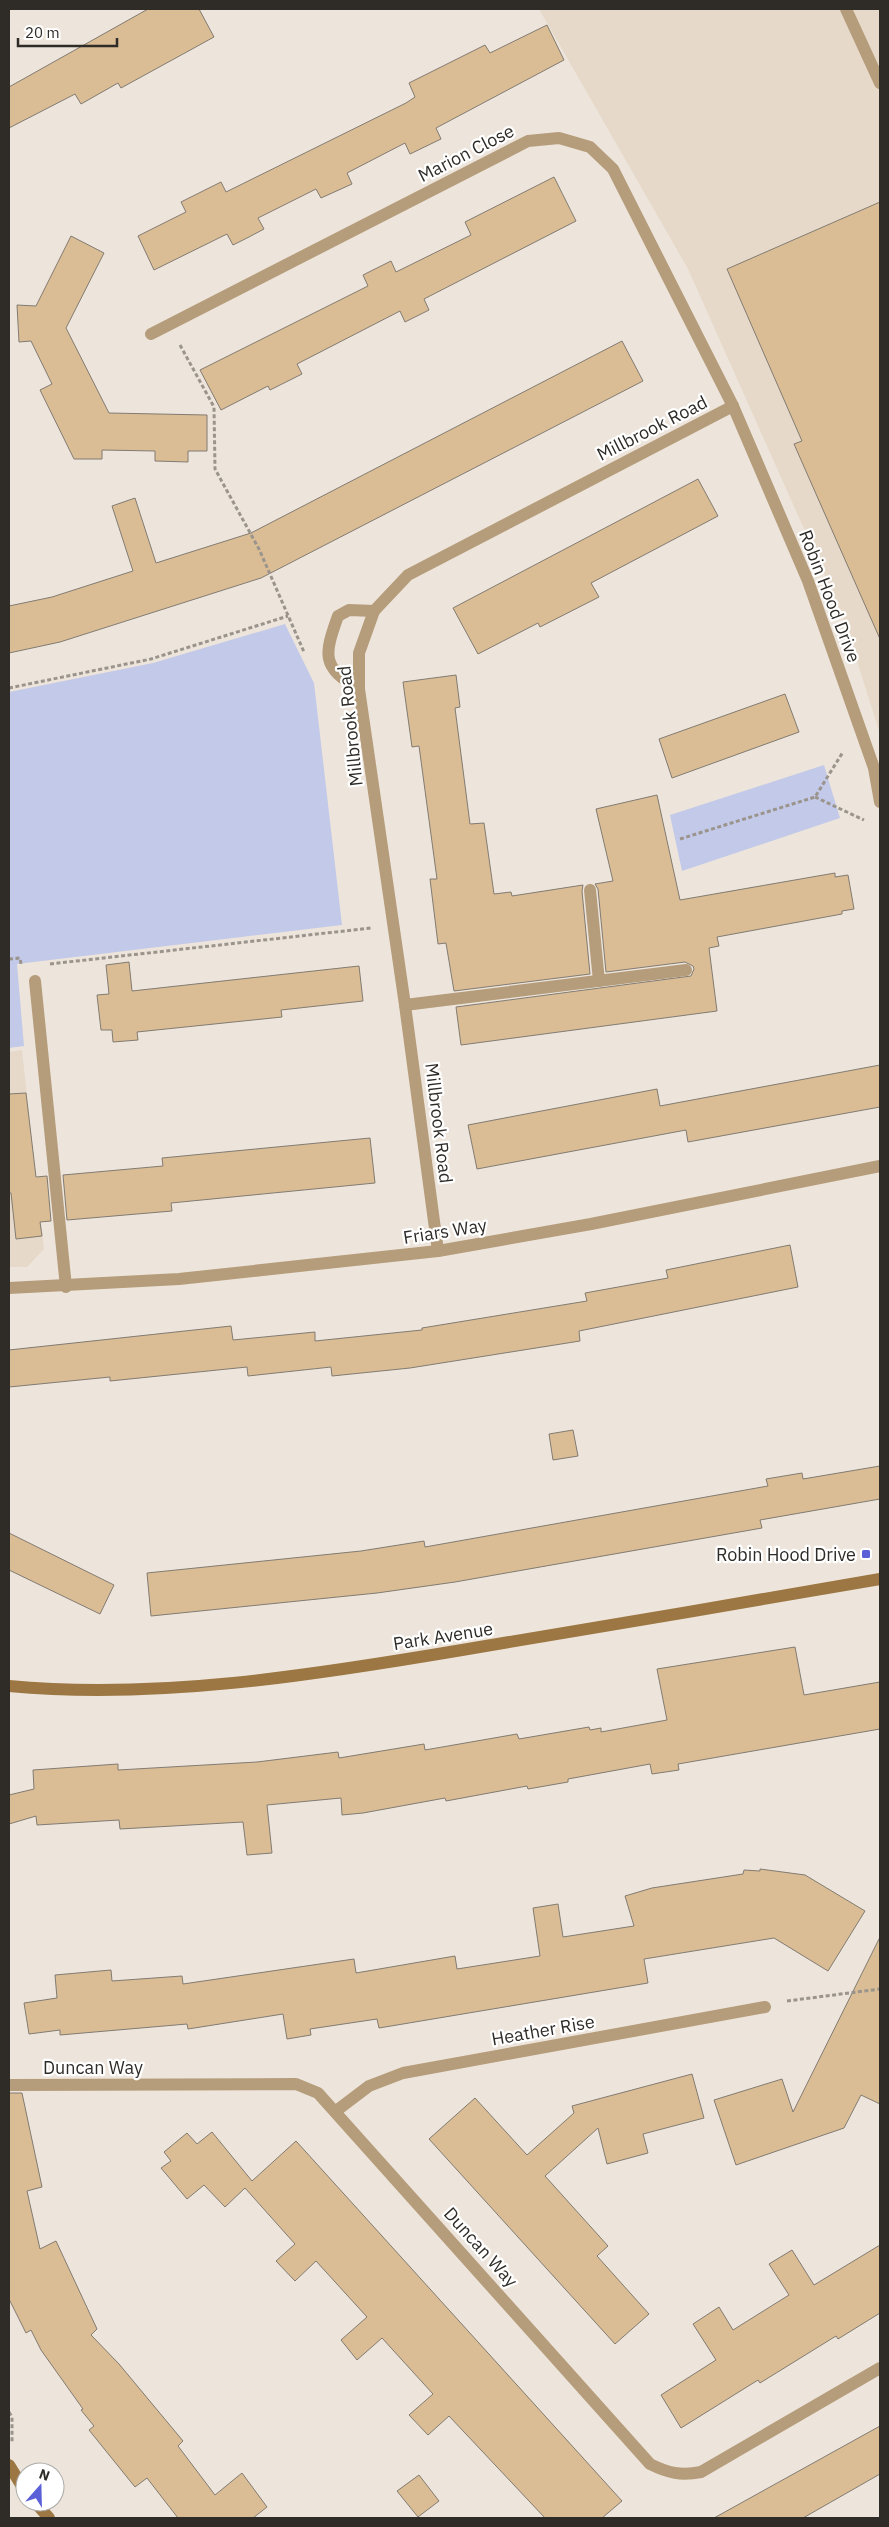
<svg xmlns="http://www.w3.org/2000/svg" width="889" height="2527" viewBox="0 0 889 2527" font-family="'IBM Plex Sans',sans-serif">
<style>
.built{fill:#e6d9c9}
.green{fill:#c3c9e8}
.building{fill:#dabd95;stroke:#827b72}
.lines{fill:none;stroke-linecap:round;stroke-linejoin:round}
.path{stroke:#9a948d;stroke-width:3;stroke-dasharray:4 2.5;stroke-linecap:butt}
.lane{stroke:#b59c7b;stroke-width:12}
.street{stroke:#b59c7b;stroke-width:12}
.secondary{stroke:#9c7743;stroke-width:12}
.poi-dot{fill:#5b60d8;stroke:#fff;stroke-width:2}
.labels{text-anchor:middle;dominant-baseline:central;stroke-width:4.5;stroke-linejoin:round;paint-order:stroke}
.street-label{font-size:18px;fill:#2f2c28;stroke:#fff}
.poi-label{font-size:18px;fill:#2f2c28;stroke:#fff;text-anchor:end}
</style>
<rect width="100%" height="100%" fill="#ede5db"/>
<!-- built -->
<g class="built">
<polygon points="539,9 880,9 880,734 842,614 688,269"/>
<polygon points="22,1050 44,1249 27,1267 9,1267 9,1052"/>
</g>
<!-- green -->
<g class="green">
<polygon points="285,624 314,683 342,925 17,964 24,1046 9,1048 9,692 153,663"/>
<polygon points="824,765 840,818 682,871 670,815"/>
</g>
<!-- building -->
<g class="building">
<polygon points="148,9 199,9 214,37 121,88 118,83 81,104 75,94 9,128 9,87"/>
<polygon points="547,25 564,60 436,128 441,139 410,154 405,143 347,173 352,184 321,198 316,189 258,218 264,229 249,237 233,245 227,234 154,270 138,236 186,212 181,202 221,182 226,192 406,103 415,97 409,83 485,45 490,53"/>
<polygon points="554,177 576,221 424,299 429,310 405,322 400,311 297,364 302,374 270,390 268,386 221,410 200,370 368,286 363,275 391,261 396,272 471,235 465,222"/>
<polygon points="880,202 880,639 794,444 802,441 727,269"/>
<polygon points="71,236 104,253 66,328 109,413 207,415 207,451 188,451 188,462 155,461 155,451 102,450 102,459 74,459 40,390 52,384 31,341 19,342 17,305 36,306"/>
<polygon points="622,341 643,381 261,578 60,642 9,653 9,606 52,597 133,571 112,506 135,498 156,563 251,533"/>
<polygon points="698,479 718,516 591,583 599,597 540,627 538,623 478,654 453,608"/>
<polygon points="456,675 460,707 455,708 470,824 484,823 494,894 511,892 512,896 583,885 582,891 590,974 454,991 446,943 438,944 430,879 437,879 419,746 412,747 403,682"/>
<polygon points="785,694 799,732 672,778 659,739"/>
<polygon points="657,795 680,900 835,873 835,877 848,875 854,909 842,911 842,914 717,937 719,946 709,948 717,1011 461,1045 456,1007 691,976 694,969 693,966 685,962 606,972 598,889 595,884 613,881 596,809"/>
<polygon points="129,962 132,991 359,966 363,1001 281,1010 282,1017 137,1032 138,1040 113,1042 112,1030 101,1030 97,995 109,994 106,965"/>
<polygon points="880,1065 880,1107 688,1142 686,1130 477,1169 468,1125 657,1089 660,1106"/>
<polygon points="26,1093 36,1177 47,1176 51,1221 40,1222 42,1236 16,1239 11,1193 9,1193 9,1094"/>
<polygon points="370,1138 375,1183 171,1203 172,1211 67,1220 63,1175 163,1166 162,1158"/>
<polygon points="790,1245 798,1287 579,1331 580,1341 410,1368 332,1376 331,1367 248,1376 247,1367 110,1381 110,1377 9,1387 9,1350 231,1326 233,1340 315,1332 315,1341 422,1330 422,1328 587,1301 585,1293 668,1278 666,1270"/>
<polygon points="573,1430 578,1456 553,1460 549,1434"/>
<polygon points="880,1466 880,1499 760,1520 762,1528 455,1582 377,1593 151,1616 147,1573 361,1551 424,1541 425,1547 768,1486 766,1479 802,1473 803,1479"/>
<polygon points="9,1533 114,1585 100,1614 9,1570"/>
<polygon points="795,1647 804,1695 880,1682 880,1729 678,1764 679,1770 652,1774 650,1764 568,1779 568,1782 528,1789 527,1786 446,1801 445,1798 363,1813 342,1815 341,1798 267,1805 272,1853 247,1855 243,1822 120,1829 119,1820 37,1825 36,1816 9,1824 9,1795 34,1789 33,1770 118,1764 118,1770 257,1762 338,1752 339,1758 424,1744 425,1750 517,1734 519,1739 589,1727 590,1730 601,1728 601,1732 667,1720 657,1669"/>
<polygon points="760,1869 805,1875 865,1911 828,1971 774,1938 644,1959 648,1983 379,2028 377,2019 310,2029 311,2035 287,2039 283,2014 188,2029 187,2024 60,2035 60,2030 29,2034 24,2003 57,1998 55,1975 111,1970 112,1981 182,1976 183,1984 354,1959 356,1973 455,1956 457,1969 540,1956 533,1908 558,1904 563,1937 634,1926 625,1896 652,1888 743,1874 744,1870 760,1871"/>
<polygon points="880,1937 880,2104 861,2095 844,2128 736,2165 714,2100 782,2079 793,2112"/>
<polygon points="692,2074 704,2118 643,2134 648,2153 607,2164 598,2128 545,2176 608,2246 597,2256 649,2314 615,2344 429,2139 475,2098 527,2155 574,2113 572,2106"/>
<polygon points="9,2093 22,2093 42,2187 27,2191 40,2249 56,2241 97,2329 91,2335 119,2364 183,2441 178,2446 215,2495 242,2473 267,2507 253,2518 178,2518 147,2478 135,2487 89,2430 94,2426 81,2410 83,2409 41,2350 31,2330 26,2333 9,2299"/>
<polygon points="212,2132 252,2181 296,2141 622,2501 602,2518 545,2518 449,2416 428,2435 409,2415 433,2394 382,2338 357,2360 341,2340 367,2317 316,2261 295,2281 276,2261 295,2244 245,2188 225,2207 204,2185 187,2199 161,2168 171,2161 164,2152 187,2133 197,2144"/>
<polygon points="880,2245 880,2313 838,2339 836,2336 760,2383 758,2380 681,2428 661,2395 716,2360 693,2324 719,2307 733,2330 789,2295 769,2264 792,2250 814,2285"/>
<polygon points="880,2426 880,2474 803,2518 714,2518"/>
<polygon points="419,2475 439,2501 418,2517 397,2491"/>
</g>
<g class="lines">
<!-- path -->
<g class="path">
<polyline points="180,345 214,407 215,469 259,549 304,652"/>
<polyline points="9,688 151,659 288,616"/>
<polyline points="815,797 864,820"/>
<polyline points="680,839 815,797 843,752"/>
<polyline points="9,959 20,958 21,964"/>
<polyline points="50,964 371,928"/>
<polyline points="787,2001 880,1989"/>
<polyline points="9,2412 12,2417 12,2443"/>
</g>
<!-- lane -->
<g class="lane">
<polyline points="846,9 880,83"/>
<path d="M 359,689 C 321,667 324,655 338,616 L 349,610 L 374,611"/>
<polyline points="590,890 599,981"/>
<polyline points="35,981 66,1287"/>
<polyline points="405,1005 686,970"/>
</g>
<!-- street -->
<g class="street">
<polyline points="151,334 528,141 559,138 590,147 613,169 733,406 808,581 874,768 880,802"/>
<polyline points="438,1251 405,1005 359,689 359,653 374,611 408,575 733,406"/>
<polyline points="9,1288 179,1279 438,1251 591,1224 880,1166"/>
<path d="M 9,2085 L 296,2084 L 318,2093 L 650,2464 C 668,2473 681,2476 701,2472 L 880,2368"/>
<polyline points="336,2111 369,2086 403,2073 765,2007"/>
</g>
<!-- secondary -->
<g class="secondary">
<path d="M 9,1686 C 158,1700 314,1675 462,1650 C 601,1627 741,1603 880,1579"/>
<polyline points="9,2465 25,2491"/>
<polyline points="35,2502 49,2518"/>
</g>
</g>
<!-- markers -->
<rect class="poi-dot" x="861" y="1549" width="10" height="10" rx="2.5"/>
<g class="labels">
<!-- street labels -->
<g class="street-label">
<text transform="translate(466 153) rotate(-27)">Marion Close</text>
<text transform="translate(652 428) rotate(-27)">Millbrook Road</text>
<text transform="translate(830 596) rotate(69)">Robin Hood Drive</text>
<text transform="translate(350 726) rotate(-96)">Millbrook Road</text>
<text transform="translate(439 1123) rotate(83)">Millbrook Road</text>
<text transform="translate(445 1231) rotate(-9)">Friars Way</text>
<text transform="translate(443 1636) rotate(-9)">Park Avenue</text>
<text transform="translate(543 2030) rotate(-10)">Heather Rise</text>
<text x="93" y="2067">Duncan Way</text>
<text transform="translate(481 2247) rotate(48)">Duncan Way</text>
</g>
<!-- poi labels -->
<g class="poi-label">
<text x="856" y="1554">Robin Hood Drive</text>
</g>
</g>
<!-- border -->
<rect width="889" height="2527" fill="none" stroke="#2f2c28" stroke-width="20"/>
<!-- north arrow -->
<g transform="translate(40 2487) rotate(20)"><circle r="24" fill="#ffffff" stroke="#acaba9"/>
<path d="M0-4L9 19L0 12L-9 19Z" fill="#5b60d8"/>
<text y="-8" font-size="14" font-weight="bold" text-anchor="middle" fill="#2f2c28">N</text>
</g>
<!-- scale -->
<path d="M18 38v8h99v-8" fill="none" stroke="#2f2c28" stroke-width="2.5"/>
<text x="25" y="38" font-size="15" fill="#2f2c28" stroke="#ffffff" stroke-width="4" paint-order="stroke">20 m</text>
</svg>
